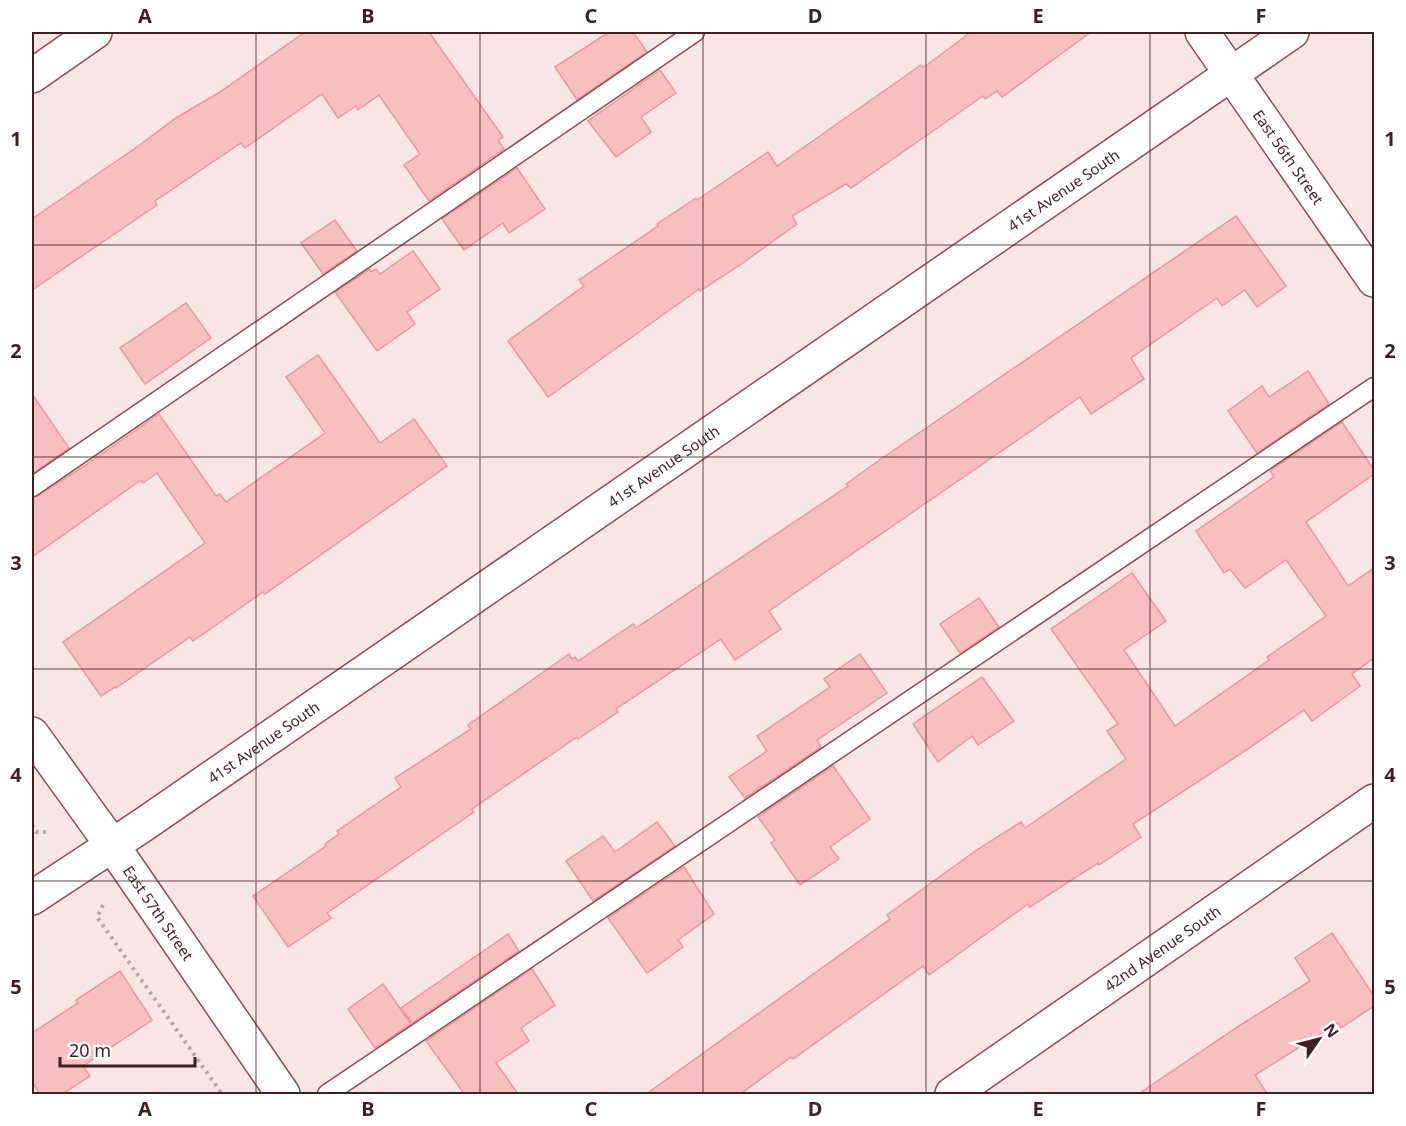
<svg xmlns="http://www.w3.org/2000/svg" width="1406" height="1126" viewBox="0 0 1406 1126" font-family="'Noto Sans',sans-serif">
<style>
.building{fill:#f7bfc0;stroke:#ee979b;stroke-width:1.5}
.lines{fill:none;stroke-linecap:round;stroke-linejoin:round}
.lane-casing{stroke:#97494f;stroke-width:21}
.street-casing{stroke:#97494f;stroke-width:36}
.path{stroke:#bca4a5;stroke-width:4;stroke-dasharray:3 4.5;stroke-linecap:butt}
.lane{stroke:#fff;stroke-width:18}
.street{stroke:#fff;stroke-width:33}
.grid{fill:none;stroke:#411f21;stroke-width:1.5;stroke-opacity:0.55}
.labels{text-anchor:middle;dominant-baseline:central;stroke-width:4.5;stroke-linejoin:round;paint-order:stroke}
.street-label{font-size:15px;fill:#411f21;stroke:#fff}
.neatline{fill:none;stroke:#411f21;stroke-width:2}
.grid-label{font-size:20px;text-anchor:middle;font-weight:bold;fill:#411f21}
</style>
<rect width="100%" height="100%" fill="#f8e5e5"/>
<!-- building -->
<g class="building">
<polygon points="305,32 429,32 503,137 498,140 504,149 429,201 404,165 420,154 379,95 358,110 356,106 338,118 322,94 245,148 241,143 155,201 157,205 32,290 32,219 137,147 176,118 220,92"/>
<polygon points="609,32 633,32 647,52 577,100 555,67"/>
<polygon points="971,32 1091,32 1002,97 997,91 985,99 983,96 851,188 846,184 792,216 797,224 740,265 700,291 699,289 548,397 508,341 584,286 579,280 658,226 657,224 696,198 697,200 768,152 777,166 921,65 923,68"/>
<polygon points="660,70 676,93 641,117 651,132 616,157 588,121"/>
<polygon points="517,168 545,209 509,233 503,223 464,250 442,219"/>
<polygon points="1236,216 1286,286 1257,307 1245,290 1222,306 1217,298 1131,358 1144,379 1091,414 1080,397 769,611 781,629 735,660 721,639 616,709 618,712 578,739 577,737 472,809 474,812 327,913 331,918 288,947 253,896 326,846 325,844 339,834 337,831 401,787 395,778 471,729 468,725 569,654 572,659 575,657 578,661 633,624 636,628 848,486 846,484 878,461"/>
<polygon points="335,220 357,251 323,274 301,243"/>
<polygon points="413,251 440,289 407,312 415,324 377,351 335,292 370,269 371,272 376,269 380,274"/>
<polygon points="186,303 211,338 145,384 120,348"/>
<polygon points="318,355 380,443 414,419 447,466 265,594 263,592 193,641 190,637 116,688 115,687 101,696 63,642 205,543 157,473 143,483 141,480 32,557 32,498 38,496 83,467 159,414 216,496 220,494 226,502 325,433 286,377"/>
<polygon points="1308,371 1329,404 1257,453 1228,411 1262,386 1269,397"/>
<polygon points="32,394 69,448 32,474"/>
<polygon points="1342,422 1374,470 1374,474 1306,522 1348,586 1374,568 1374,658 1352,674 1360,686 1312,721 1304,710 1248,749 1133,824 1141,837 1099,865 1098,863 1030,907 1028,904 929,975 923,966 793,1059 791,1057 739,1095 645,1095 890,919 887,915 978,849 1021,822 1025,828 1126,759 1107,731 1118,724 1051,629 1132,573 1166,621 1124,650 1175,726 1269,660 1267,657 1326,616 1286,560 1245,588 1230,569 1224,573 1196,531 1274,477 1270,471"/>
<polygon points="979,598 999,627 960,653 940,624"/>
<polygon points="860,654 887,693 817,740 821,747 745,798 729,777 767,751 757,736 830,687 824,679"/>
<polygon points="982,677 1014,721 978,745 972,736 938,762 913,724"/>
<polygon points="833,766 870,819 830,847 839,859 800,885 771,843 775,840 758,817"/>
<polygon points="657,822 675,846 593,901 566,861 603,836 615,852"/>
<polygon points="684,867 714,914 678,940 683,947 647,973 608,918"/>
<polygon points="1332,933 1374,996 1374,1006 1341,1028 1338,1023 1255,1075 1268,1095 1137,1095 1239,1026 1310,981 1295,958"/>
<polygon points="508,934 519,951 412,1023 401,1008"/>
<polygon points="532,969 555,1005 521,1028 529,1041 496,1063 519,1095 465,1095 426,1041"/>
<polygon points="120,971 152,1020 83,1066 90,1076 61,1095 40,1095 32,1081 32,1033 78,1003 76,1000"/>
<polygon points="383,984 411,1024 375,1048 348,1009"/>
</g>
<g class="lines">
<defs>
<g id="lane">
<polyline points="32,487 695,32"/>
<polyline points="327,1094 1374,387"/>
</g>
<g id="street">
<path id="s1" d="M 1202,32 L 1374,280"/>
<polyline points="32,76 95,32"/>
<path id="s2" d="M 32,734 L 112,845 L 283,1094"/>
<path id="s3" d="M 32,898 L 143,825 L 1292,32"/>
<path id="s4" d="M 952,1094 L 1374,801"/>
</g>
</defs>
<!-- lane casing -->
<use href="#lane" class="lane-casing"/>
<!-- street casing -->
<use href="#street" class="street-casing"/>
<!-- path -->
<g class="path">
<polyline points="32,825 36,832 50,832"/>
<polyline points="103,905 97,917 222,1094"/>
</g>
<!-- lane -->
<use href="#lane" class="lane"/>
<!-- street -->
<use href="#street" class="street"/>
</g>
<!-- grid -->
<path class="grid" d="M 256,32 L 256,1094M 480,32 L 480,1094M 703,32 L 703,1094M 926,32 L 926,1094M 1150,32 L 1150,1094M 32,245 L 1374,245M 32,457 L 1374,457M 32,669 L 1374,669M 32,881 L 1374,881"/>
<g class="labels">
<!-- street labels -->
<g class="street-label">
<text stroke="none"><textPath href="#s1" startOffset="152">East 56th Street</textPath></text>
<text stroke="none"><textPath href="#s3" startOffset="1251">41st Avenue South</textPath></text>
<text stroke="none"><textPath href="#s3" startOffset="765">41st Avenue South</textPath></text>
<text stroke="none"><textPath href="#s3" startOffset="279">41st Avenue South</textPath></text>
<text stroke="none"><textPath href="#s2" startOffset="219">East 57th Street</textPath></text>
<text stroke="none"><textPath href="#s4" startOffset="256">42nd Avenue South</textPath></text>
</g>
</g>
<!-- border -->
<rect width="1406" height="1126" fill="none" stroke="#ffffff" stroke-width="66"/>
<!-- north arrow -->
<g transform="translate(1319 1039) rotate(55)" stroke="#ffffff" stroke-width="4.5" paint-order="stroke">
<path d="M0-4.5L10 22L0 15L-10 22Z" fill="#411f21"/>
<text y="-9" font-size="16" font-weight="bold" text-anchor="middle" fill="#411f21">N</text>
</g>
<!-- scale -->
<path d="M60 1057v9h135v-9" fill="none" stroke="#411f21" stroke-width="3"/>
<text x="69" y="1057" font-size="18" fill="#411f21" stroke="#ffffff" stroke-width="4.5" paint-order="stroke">20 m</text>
<rect x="33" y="33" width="1340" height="1060" class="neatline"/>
<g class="grid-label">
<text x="145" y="23">A</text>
<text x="368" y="23">B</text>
<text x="591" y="23">C</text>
<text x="815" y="23">D</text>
<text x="1038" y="23">E</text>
<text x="1261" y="23">F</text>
<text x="16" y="146">1</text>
<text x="1390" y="146">1</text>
<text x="16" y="358">2</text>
<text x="1390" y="358">2</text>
<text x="16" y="570">3</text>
<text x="1390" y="570">3</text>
<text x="16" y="782">4</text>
<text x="1390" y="782">4</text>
<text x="16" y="994">5</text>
<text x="1390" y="994">5</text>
<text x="145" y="1116">A</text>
<text x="368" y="1116">B</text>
<text x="591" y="1116">C</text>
<text x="815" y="1116">D</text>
<text x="1038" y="1116">E</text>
<text x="1261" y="1116">F</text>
</g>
</svg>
